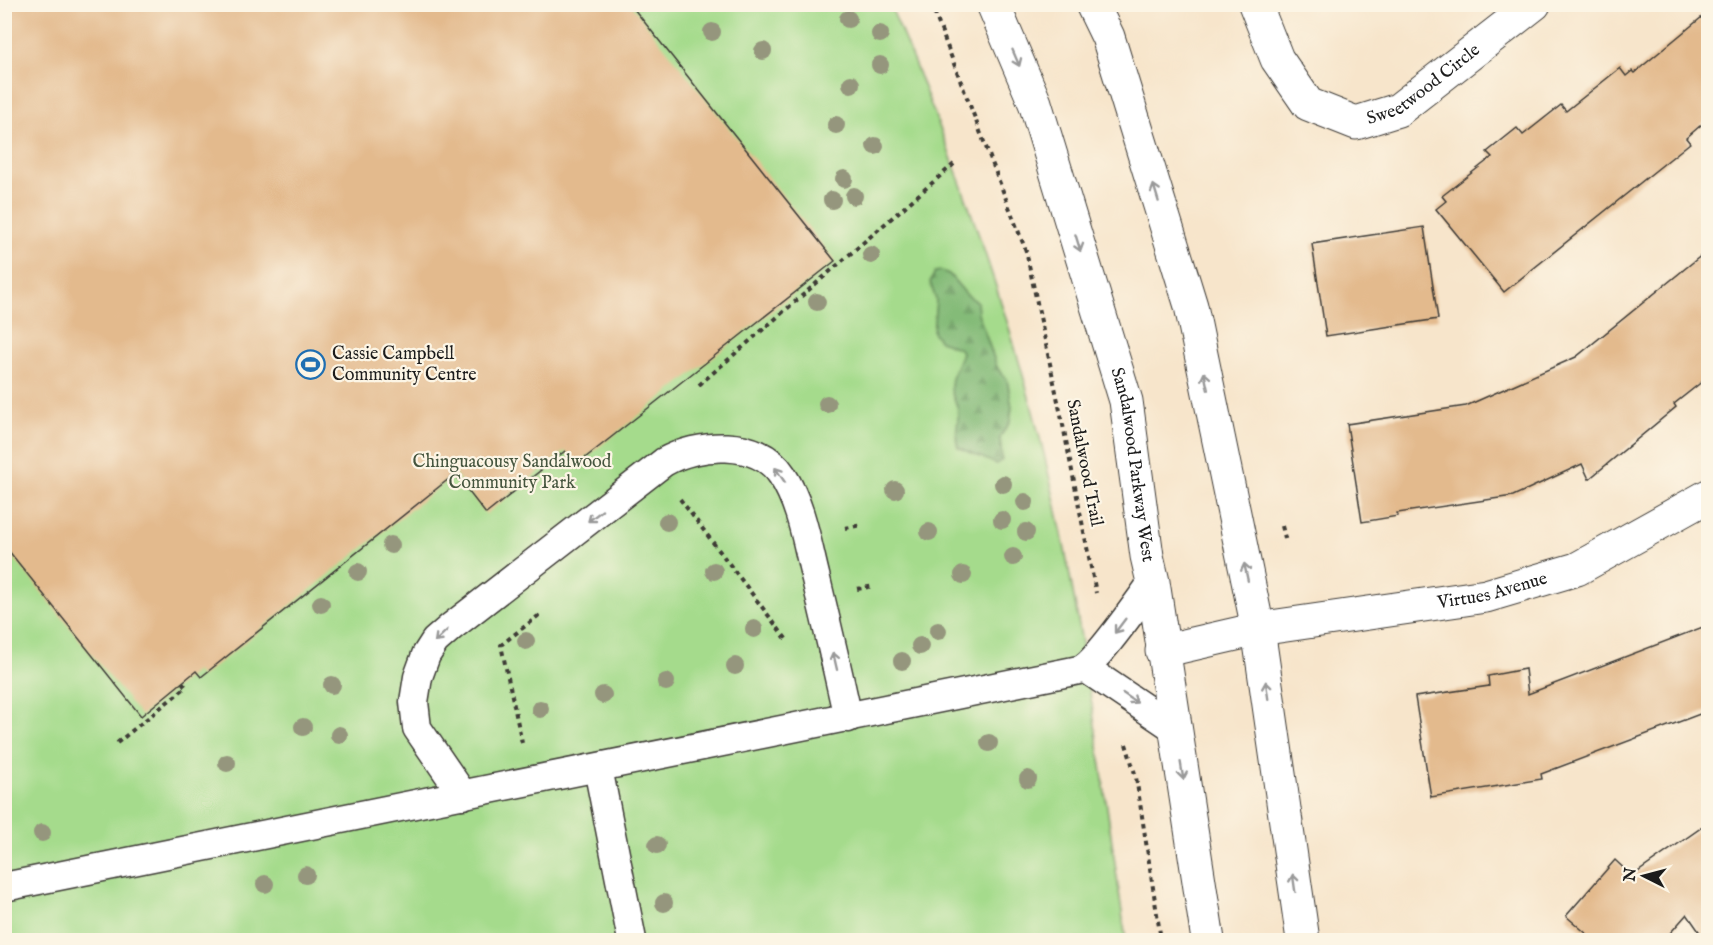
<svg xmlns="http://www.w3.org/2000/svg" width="1713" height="945" viewBox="0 0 1713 945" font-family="'IM FELL English',serif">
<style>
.green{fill:#a5db8c;stroke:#607c54;stroke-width:1.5}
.forest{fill:url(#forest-firs);stroke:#506c4a;stroke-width:1.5}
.building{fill:#e3ba8d}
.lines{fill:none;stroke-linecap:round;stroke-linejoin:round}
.service-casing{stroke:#3d3a36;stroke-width:31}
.minor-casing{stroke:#3d3a36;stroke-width:35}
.secondary-casing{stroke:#3d3a36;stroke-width:35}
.path{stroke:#3d3a36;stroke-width:4;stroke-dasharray:4.5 4.5;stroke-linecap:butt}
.service{stroke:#fff;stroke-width:28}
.minor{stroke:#fff;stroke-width:33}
.secondary{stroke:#fff;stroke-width:33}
.tree{fill:#95967d}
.oneway{stroke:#999}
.labels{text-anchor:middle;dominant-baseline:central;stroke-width:4.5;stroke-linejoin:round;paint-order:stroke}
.street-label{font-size:18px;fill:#1c1c1c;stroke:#fcf5e5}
.poi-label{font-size:18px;fill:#1c1c1c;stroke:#fcf5e5;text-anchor:start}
.park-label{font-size:18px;fill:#45553e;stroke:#fcf5e5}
</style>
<defs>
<pattern id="forest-firs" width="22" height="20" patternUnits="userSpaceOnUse" patternTransform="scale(1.5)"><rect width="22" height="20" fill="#84bb78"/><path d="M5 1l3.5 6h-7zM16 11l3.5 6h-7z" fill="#71a067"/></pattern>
</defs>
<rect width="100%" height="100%" fill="#fcf5e5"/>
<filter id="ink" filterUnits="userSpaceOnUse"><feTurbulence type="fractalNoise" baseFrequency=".0167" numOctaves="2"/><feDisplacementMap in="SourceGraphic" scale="12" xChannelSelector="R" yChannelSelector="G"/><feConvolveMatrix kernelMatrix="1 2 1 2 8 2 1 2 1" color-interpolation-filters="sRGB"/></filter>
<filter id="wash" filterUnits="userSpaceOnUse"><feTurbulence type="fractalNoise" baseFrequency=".008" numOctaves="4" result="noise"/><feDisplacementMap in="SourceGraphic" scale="24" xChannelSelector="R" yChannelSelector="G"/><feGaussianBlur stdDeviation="1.35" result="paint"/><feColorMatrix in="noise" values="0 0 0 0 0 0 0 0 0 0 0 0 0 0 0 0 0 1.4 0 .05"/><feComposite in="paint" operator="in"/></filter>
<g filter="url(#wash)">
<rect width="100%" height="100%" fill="#f7e5cb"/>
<!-- green -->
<path class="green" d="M 5,5 L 890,5 C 951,148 1004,295 1042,446 C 1082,608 1102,776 1126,940 L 5,940 Z"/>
<!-- forest -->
<path class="forest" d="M 941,271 L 949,274 L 966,294 L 977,302 L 978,313 L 997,367 L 1002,375 L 1007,379 L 1012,407 L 1010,422 L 1000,437 L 1002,460 L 996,464 L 958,447 C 953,432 960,424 958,410 C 957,402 951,396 951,388 C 950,375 959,364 962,352 L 958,348 L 940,341 L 933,332 L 936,300 L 930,282 L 935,272 Z"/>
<g id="blocks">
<!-- building -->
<g class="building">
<polygon points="4,4 630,4 835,261 576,465 565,451 486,514 455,474 201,677 196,671 141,716 4,545"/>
<polygon points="1708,12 1708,119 1686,138 1690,143 1504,292 1436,209 1446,201 1442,196 1492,157 1487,152 1517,128 1523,135 1561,105 1566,111 1620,68 1626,76 1632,71 1634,73"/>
<polygon points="1424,227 1438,319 1326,336 1312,244"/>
<polygon points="1708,250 1708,377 1674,404 1676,407 1589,479 1582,464 1513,496 1397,513 1398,516 1362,522 1347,424 1466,406 1576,357"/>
<polygon points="1708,625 1708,711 1541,774 1542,779 1431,797 1415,697 1489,686 1488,676 1525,669 1528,694"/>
<polygon points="1708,823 1708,940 1705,940 1687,914 1664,940 1594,940 1566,916 1615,860 1632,876"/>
</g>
</g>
</g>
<g filter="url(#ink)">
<use href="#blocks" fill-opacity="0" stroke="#3d3a36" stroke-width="1.5"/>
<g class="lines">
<defs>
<g id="service">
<polyline points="1085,668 1174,728"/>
<polyline points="598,768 632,940"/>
<path d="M 463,795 L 417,728 L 414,702 L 418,677 L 426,655 L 435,641 L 451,627 L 664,462 C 697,443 758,438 782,475 C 802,506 807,544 816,579 C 827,625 838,672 848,718"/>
<path d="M 4,887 L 1079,670 C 1095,665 1140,599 1153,582"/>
</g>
<g id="minor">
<path id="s1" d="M 1255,4 L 1277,59 L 1308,104 L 1356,123 L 1398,110 L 1534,4"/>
<path id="s2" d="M 1162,651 L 1258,629 L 1486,596 L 1577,569 L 1708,496"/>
</g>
<g id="secondary">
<path id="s3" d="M 993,4 L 1035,103 L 1126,401 L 1147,556 L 1153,582 L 1208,940"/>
<polyline points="1092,4 1108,37 1191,306 1258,629 1303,940"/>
</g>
</defs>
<!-- service casing -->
<use href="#service" class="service-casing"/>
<!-- minor casing -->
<use href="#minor" class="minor-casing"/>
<!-- secondary casing -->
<use href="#secondary" class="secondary-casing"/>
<!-- path -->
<g class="path">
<polyline points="931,4 1026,251 1062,420 1096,593"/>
<polyline points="699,385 954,164"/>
<polyline points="680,499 787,640"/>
<polyline points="1282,526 1286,542"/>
<polyline points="845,528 862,525"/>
<polyline points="857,589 874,586"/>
<polyline points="117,743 186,687 182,682"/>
<polyline points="522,743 501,645 538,616 535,613"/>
<polyline points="1126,744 1136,777 1161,940"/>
</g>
<!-- service -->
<use href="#service" class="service"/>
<!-- minor -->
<use href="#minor" class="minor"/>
<!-- secondary -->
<use href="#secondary" class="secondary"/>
</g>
<!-- trees -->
<g class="tree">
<circle cx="848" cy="19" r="9"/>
<circle cx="712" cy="32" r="9"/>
<circle cx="880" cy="34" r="9"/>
<circle cx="763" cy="51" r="9"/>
<circle cx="880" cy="65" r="9"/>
<circle cx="851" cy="84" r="9"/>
<circle cx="836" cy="125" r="9"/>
<circle cx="875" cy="146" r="9"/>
<circle cx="844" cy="179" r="9"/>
<circle cx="854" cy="196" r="9"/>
<circle cx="832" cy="200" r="9"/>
<circle cx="871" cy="255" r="9"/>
<circle cx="817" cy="302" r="9"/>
<circle cx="827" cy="404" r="9"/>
<circle cx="1003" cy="484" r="9"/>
<circle cx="895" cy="490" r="9"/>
<circle cx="1025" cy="502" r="9"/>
<circle cx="1002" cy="520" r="9"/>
<circle cx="667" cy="522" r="9"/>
<circle cx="929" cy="532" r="9"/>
<circle cx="1026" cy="532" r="9"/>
<circle cx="391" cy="545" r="9"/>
<circle cx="1013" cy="557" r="9"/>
<circle cx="714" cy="571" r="9"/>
<circle cx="358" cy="572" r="9"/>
<circle cx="963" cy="575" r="9"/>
<circle cx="321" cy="604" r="9"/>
<circle cx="754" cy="629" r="9"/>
<circle cx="938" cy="631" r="9"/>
<circle cx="526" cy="641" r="9"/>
<circle cx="920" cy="646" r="9"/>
<circle cx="902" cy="661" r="9"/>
<circle cx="735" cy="666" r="9"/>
<circle cx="666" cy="682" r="9"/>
<circle cx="332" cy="685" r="9"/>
<circle cx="603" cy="695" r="9"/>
<circle cx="540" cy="709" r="9"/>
<circle cx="303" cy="727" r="9"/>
<circle cx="339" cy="735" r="9"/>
<circle cx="989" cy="743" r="9"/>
<circle cx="227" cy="763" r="9"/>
<circle cx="1028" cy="779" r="9"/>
<circle cx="42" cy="833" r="9"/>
<circle cx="657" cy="845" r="9"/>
<circle cx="306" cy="875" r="9"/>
<circle cx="265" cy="884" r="9"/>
<circle cx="664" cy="903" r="9"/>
</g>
<!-- one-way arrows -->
<defs><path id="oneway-shaft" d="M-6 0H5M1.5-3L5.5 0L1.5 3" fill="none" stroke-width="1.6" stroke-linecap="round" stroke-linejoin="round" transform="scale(1.5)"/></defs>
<g class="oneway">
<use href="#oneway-shaft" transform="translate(1016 58) rotate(67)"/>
<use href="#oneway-shaft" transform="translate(1156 193) rotate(-107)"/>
<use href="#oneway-shaft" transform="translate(1078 243) rotate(73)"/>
<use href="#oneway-shaft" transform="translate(1206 381) rotate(-102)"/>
<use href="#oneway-shaft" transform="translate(780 475) rotate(-124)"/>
<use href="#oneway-shaft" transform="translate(595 516) rotate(142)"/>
<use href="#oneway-shaft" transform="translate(1246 572) rotate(-102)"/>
<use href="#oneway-shaft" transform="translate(1120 626) rotate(127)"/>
<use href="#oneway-shaft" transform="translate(441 636) rotate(136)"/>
<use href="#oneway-shaft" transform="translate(835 661) rotate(-103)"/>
<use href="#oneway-shaft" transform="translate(1267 690) rotate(-98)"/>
<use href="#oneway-shaft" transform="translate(1130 698) rotate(34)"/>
<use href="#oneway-shaft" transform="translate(1182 771) rotate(81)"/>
<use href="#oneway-shaft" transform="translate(1294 883) rotate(-98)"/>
</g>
</g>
<!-- icons -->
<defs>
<symbol id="stadium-ring" viewBox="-11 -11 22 22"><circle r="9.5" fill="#fcf5e5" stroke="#1f6fb2" stroke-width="1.5"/><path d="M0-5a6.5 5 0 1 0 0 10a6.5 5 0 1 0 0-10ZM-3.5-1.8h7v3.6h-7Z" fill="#1f6fb2"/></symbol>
</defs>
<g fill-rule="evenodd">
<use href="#stadium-ring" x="294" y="348" width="33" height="33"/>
</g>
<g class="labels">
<!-- street labels -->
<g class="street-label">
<text stroke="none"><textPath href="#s1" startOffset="244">Sweetwood Circle</textPath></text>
<text transform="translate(1084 463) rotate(79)">Sandalwood Trail</text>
<text stroke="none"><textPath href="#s3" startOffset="483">Sandalwood Parkway West</textPath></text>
<text stroke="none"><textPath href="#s2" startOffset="336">Virtues Avenue</textPath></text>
</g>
<!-- poi labels -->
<g class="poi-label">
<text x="332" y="354">Cassie Campbell<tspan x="332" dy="21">Community Centre</tspan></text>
</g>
<!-- park labels -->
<g class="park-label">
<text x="512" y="462">Chinguacousy Sandalwood<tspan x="512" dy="21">Community Park</tspan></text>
</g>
</g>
<!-- margin -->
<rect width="1713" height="945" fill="none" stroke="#fcf5e5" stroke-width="24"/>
<!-- north arrow -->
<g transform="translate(1644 876) rotate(276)" stroke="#fcf5e5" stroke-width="4.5" paint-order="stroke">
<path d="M0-4.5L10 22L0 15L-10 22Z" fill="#1c1c1c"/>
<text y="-9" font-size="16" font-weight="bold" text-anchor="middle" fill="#1c1c1c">N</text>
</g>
</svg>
